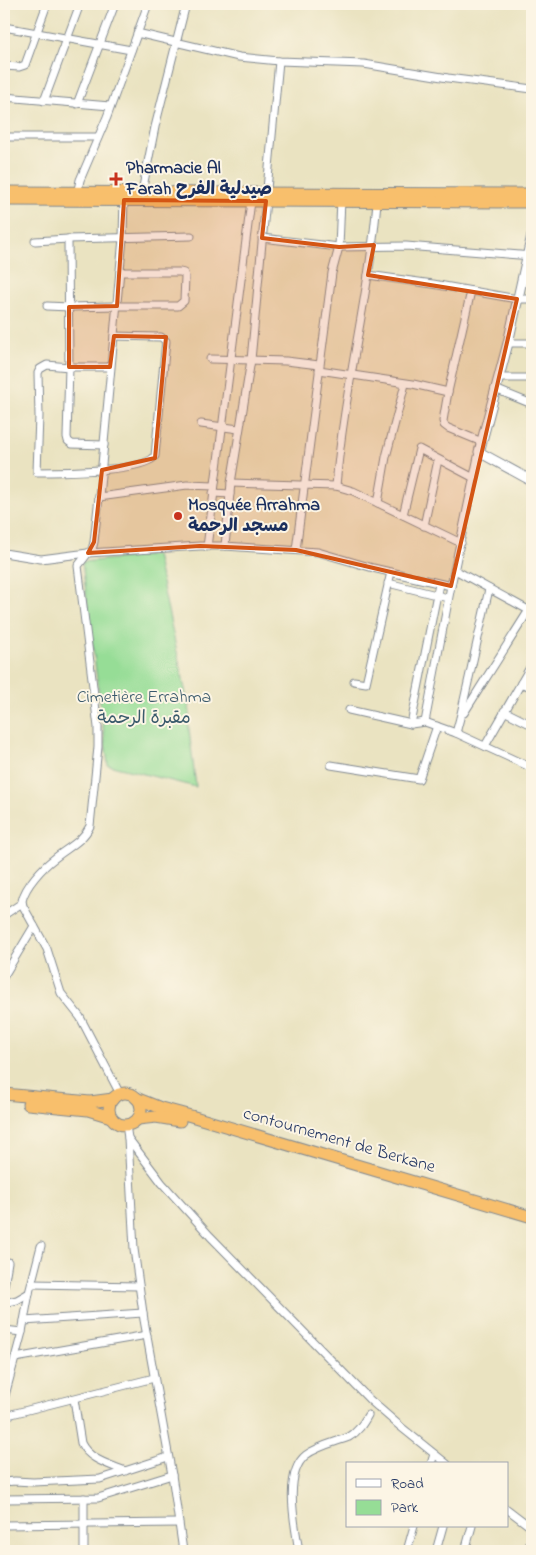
<svg xmlns="http://www.w3.org/2000/svg" width="536" height="1555" viewBox="0 0 536 1555" font-family="'Indie Flower','Playpen Sans Arabic',sans-serif">
<style>
.green{fill:#96dd96;stroke:#58867a}
.lines{fill:none;stroke-linecap:round;stroke-linejoin:round}
.minor-casing{stroke:#828990;stroke-width:9}
.tertiary-casing{stroke:#828990;stroke-width:11}
.trunk-casing{stroke:#828990;stroke-width:13}
.minor{stroke:#fff;stroke-width:7}
.tertiary{stroke:#fff;stroke-width:9}
.trunk{stroke:#f8bf6c;stroke-width:11}
.marked{fill:#d45514;fill-opacity:0.2;stroke:#d45514;stroke-width:4;stroke-linejoin:round}
.poi-dot{fill:#c8321e;stroke:#fcf5e5;stroke-width:2}
.labels{text-anchor:middle;dominant-baseline:central;stroke-width:4;stroke-linejoin:round;paint-order:stroke}
.poi-label{font-size:18px;font-weight:bold;fill:#1b2f5e;stroke:#fcf5e5;text-anchor:start}
.park-label{font-size:18px;fill:#3a5a6c;stroke:#fcf5e5}
.street-label{font-size:18px;fill:#1b2f5e;stroke:#fcf5e5}
</style>
<rect width="100%" height="100%" fill="#fcf5e5"/>
<filter id="ink" filterUnits="userSpaceOnUse"><feTurbulence type="fractalNoise" baseFrequency=".02" numOctaves="2"/><feDisplacementMap in="SourceGraphic" scale="10" xChannelSelector="R" yChannelSelector="G"/><feConvolveMatrix kernelMatrix="1 2 1 2 8 2 1 2 1" color-interpolation-filters="sRGB"/></filter>
<filter id="wash" filterUnits="userSpaceOnUse"><feTurbulence type="fractalNoise" baseFrequency=".0096" numOctaves="4" result="noise"/><feDisplacementMap in="SourceGraphic" scale="20" xChannelSelector="R" yChannelSelector="G"/><feGaussianBlur stdDeviation="1.12" result="paint"/><feColorMatrix in="noise" values="0 0 0 0 0 0 0 0 0 0 0 0 0 0 0 0 0 1.4 0 .05"/><feComposite in="paint" operator="in"/></filter>
<g filter="url(#wash)">
<rect width="100%" height="100%" fill="#eae3c1"/>
<!-- green -->
<polygon class="green" points="156,555 190,712 188,721 196,787 108,765 82,562"/>
</g>
<g filter="url(#ink)">
<g class="lines">
<defs>
<g id="minor">
<polyline points="4,27 131,50"/>
<polyline points="137,33 239,57 279,61 364,64 448,78 532,89"/>
<polyline points="279,61 251,360 231,483 225,546 318,552 373,568 451,586"/>
<polyline points="4,66 19,67 25,65 47,4"/>
<polyline points="4,97 110,106"/>
<polyline points="44,101 80,4"/>
<polyline points="77,104 115,4"/>
<polyline points="4,137 98,137"/>
<polyline points="142,192 155,127 186,4"/>
<polyline points="77,195 80,180 107,117 148,4"/>
<polyline points="124,197 123,238 99,497 187,485 214,486"/>
<polyline points="262,238 339,247 406,246 532,256"/>
<polyline points="68,239 69,367 67,437 68,441 72,444 104,445"/>
<polyline points="35,241 68,239 191,236"/>
<polyline points="368,275 433,284 517,299 532,299"/>
<polyline points="471,291 448,392 443,421 444,425 448,428 482,442"/>
<polyline points="47,306 69,307 117,306 178,306 184,301 185,277 184,273 180,272 120,272"/>
<polyline points="508,343 532,343"/>
<polyline points="210,359 286,361 319,365"/>
<path d="M 110,367 L 69,367 L 47,365 L 40,369 L 38,373 L 39,416 L 37,472 C 58,472 144,472 155,456 L 166,341 L 161,337 L 114,336"/>
<polyline points="319,370 413,384 448,392"/>
<polyline points="499,378 532,378"/>
<polyline points="495,389 532,404"/>
<polyline points="201,424 239,429"/>
<polyline points="231,483 336,486 353,491 461,543"/>
<path d="M 336,486 C 344,390 369,297 377,202"/>
<polyline points="213,493 230,494"/>
<path d="M 99,497 L 94,542 L 92,550 L 88,553 L 78,566 L 98,727 L 98,747 L 90,826 C 83,841 67,848 55,858 C 43,867 25,886 22,901 L 23,906 L 47,949 L 61,993 L 80,1017 L 120,1094"/>
<polyline points="378,503 386,457 405,384"/>
<polyline points="403,515 419,449 474,478"/>
<polyline points="424,526 438,460"/>
<polyline points="207,547 251,201"/>
<polyline points="296,550 332,273 339,247 341,199"/>
<polyline points="4,553 41,559 88,553 200,546 225,546"/>
<polyline points="455,570 532,612"/>
<polyline points="388,583 448,598"/>
<polyline points="354,681 366,683 391,572"/>
<polyline points="521,683 532,688"/>
<polyline points="349,710 411,724 425,722 456,733 532,768"/>
<polyline points="504,711 532,725"/>
<polyline points="464,713 529,610"/>
<polyline points="425,722 451,586 479,452"/>
<polyline points="411,724 439,584"/>
<polyline points="456,733 460,718 489,589"/>
<polyline points="485,746 532,664"/>
<polyline points="331,765 419,779 437,726"/>
<polyline points="4,915 22,903"/>
<polyline points="4,976 34,926"/>
<polyline points="126,1125 128,1138 162,1183 210,1236 370,1400 401,1427 447,1464"/>
<polyline points="128,1138 134,1249 144,1320 172,1475 183,1551 177,1551"/>
<polyline points="32,1284 139,1286"/>
<polyline points="4,1286 8,1262"/>
<polyline points="4,1303 17,1300 29,1293"/>
<polyline points="24,1321 143,1313"/>
<polyline points="4,1330 22,1332"/>
<polyline points="15,1358 147,1335"/>
<polyline points="4,1399 22,1332 29,1293 41,1246"/>
<path d="M 74,1399 L 81,1443 C 89,1460 109,1464 125,1471"/>
<polyline points="4,1416 154,1378"/>
<polyline points="431,1464 434,1454"/>
<polyline points="4,1482 15,1481 33,1482 100,1479 168,1457"/>
<polyline points="84,1498 84,1551"/>
<polyline points="4,1499 98,1498 172,1475"/>
<polyline points="507,1509 532,1528"/>
<polyline points="4,1525 179,1523"/>
<path d="M 299,1551 C 295,1526 283,1473 306,1455 C 318,1446 336,1442 349,1437 C 358,1432 363,1424 368,1415"/>
<polyline points="407,1551 414,1526"/>
<polyline points="436,1551 443,1526"/>
<polyline points="465,1551 472,1526"/>
<polyline points="529,1551 532,1529"/>
</g>
<polyline id="tertiary" points="532,235 508,343 479,452 532,481"/>
<g id="trunk">
<polyline points="4,192 532,194"/>
<polyline points="4,200 532,202"/>
<circle cx="125" cy="1109" r="16"/>
<polyline points="4,1094 90,1102 113,1099"/>
<polyline points="136,1098 161,1108 191,1116 532,1217"/>
<polyline points="28,1104 88,1110 111,1117"/>
<polyline points="138,1119 156,1117 180,1121"/>
</g>
</defs>
<!-- minor casing -->
<use href="#minor" class="minor-casing"/>
<!-- tertiary casing -->
<use href="#tertiary" class="tertiary-casing"/>
<!-- trunk casing -->
<use href="#trunk" class="trunk-casing"/>
<!-- minor -->
<use href="#minor" class="minor"/>
<!-- tertiary -->
<use href="#tertiary" class="tertiary"/>
<!-- trunk -->
<use href="#trunk" class="trunk"/>
</g>
</g>
<!-- marked area -->
<path class="marked" d="M 124,200 L 266,201 L 262,238 L 339,247 L 374,245 L 368,275 L 517,299 L 451,586 L 296,550 L 200,546 L 88,553 L 94,542 L 102,470 L 155,458 L 166,337 L 114,336 L 110,367 L 69,367 L 69,307 L 117,306 Z"/>
<!-- markers -->
<g class="poi-dot">
<path d="M113.5 171.5h5v5h5v5h-5v5h-5v-5h-5v-5h5z"/>
<circle cx="178" cy="516" r="5"/>
</g>
<g class="labels">
<!-- poi labels -->
<g class="poi-label">
<text x="126" y="169">Pharmacie Al<tspan x="126" dy="21">Farah صيدلية الفرح</tspan></text>
<text x="188" y="506">Mosquée Arrahma<tspan x="188" dy="21">مسجد الرحمة</tspan></text>
</g>
<!-- park labels -->
<g class="park-label">
<text x="144" y="698">Cimetière Errahma<tspan x="144" dy="21">مقبرة الرحمة</tspan></text>
</g>
<!-- street labels -->
<g class="street-label">
<text transform="translate(339 1141) rotate(16)">contournement de Berkane</text>
</g>
</g>
<!-- margin -->
<rect width="536" height="1555" fill="none" stroke="#fcf5e5" stroke-width="20"/>
<!-- legend -->
<rect x="346" y="1462" width="162" height="65" fill="#fcf5e5" stroke="#a2a6af"/>
<rect x="356" y="1479" width="25" height="8" fill="#ffffff" stroke="#a2a6af"/>
<text x="391" y="1488" font-size="15" fill="#1b2f5e">Road</text>
<rect x="356" y="1500" width="25" height="15" fill="#96dd96" stroke="#a2a6af"/>
<text x="391" y="1512" font-size="15" fill="#1b2f5e">Park</text>
</svg>
